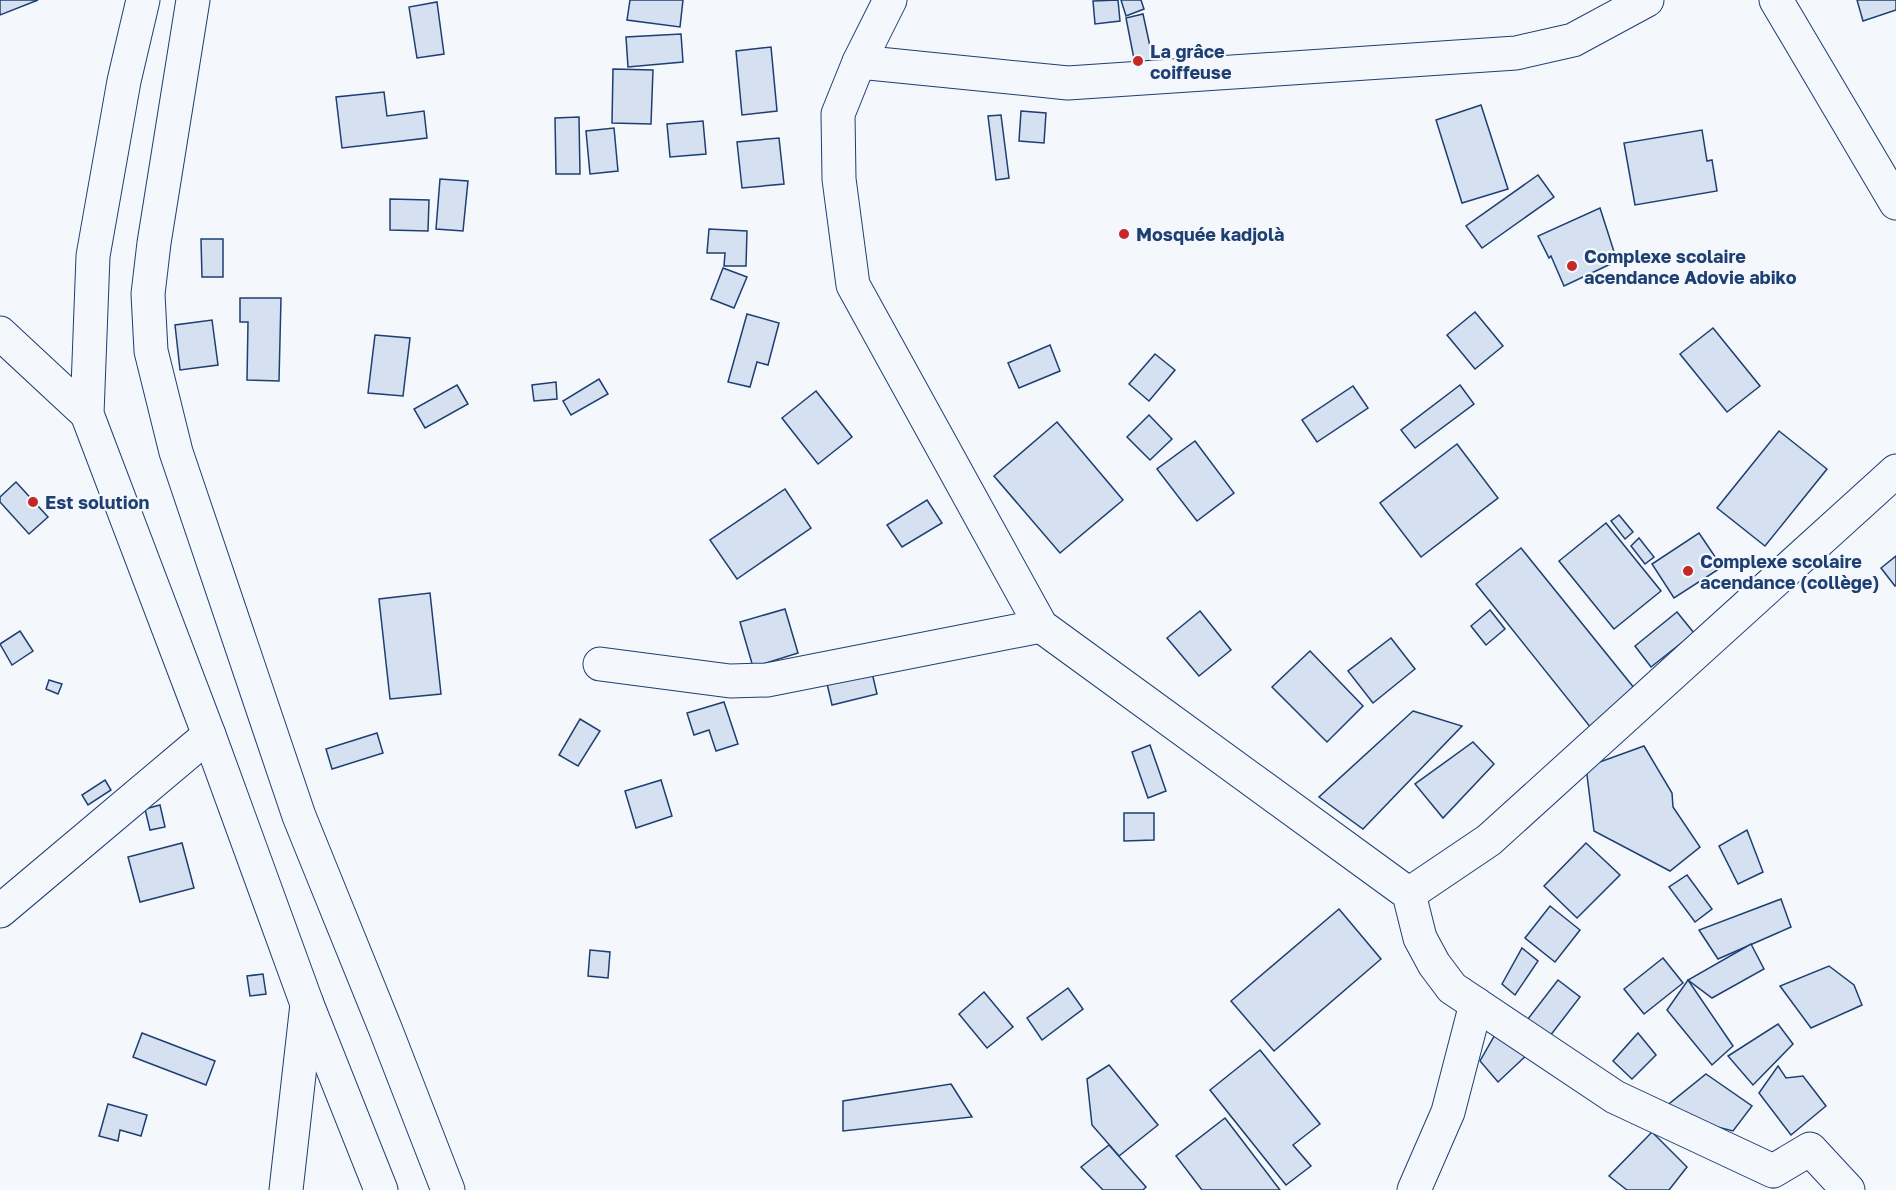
<svg xmlns="http://www.w3.org/2000/svg" width="1896" height="1190" viewBox="0 0 1896 1190" font-family="'Golos Text',sans-serif">
<style>
.building{fill:#d5e0f0;stroke:#1d3f73;stroke-width:1.5}
.lines{fill:none;stroke-linecap:round;stroke-linejoin:round}
.minor-casing{stroke:#1d3f73;stroke-width:35}
.major-casing{stroke:#1d3f73;stroke-width:35}
.minor{stroke:#f4f7fb;stroke-width:33}
.major{stroke:#f4f7fb;stroke-width:33}
.poi-dot{fill:#c62828;stroke:#f4f7fb;stroke-width:2}
.labels{text-anchor:middle;dominant-baseline:central;stroke-width:4.5;stroke-linejoin:round;paint-order:stroke}
.poi-label{font-size:18px;font-weight:bold;fill:#1d3f73;stroke:#f4f7fb;text-anchor:start}
</style>
<rect width="100%" height="100%" fill="#f4f7fb"/>
<!-- building -->
<g class="building">
<polygon points="0,0 38,0 0,15"/>
<polygon points="630,0 683,0 680,27 627,20"/>
<polygon points="1118,0 1120,21 1095,24 1093,1"/>
<polygon points="1121,0 1141,0 1144,9 1126,16"/>
<polygon points="1857,0 1896,0 1896,10 1863,21"/>
<polygon points="437,2 444,54 417,58 409,7"/>
<polygon points="1143,14 1153,60 1135,64 1126,18"/>
<polygon points="681,34 683,62 628,67 626,37"/>
<polygon points="771,47 777,111 742,115 736,51"/>
<polygon points="613,69 653,70 651,124 612,123"/>
<polygon points="384,92 387,116 424,111 427,138 342,148 336,97"/>
<polygon points="1481,105 1508,189 1462,203 1436,120"/>
<polygon points="1021,111 1046,113 1044,143 1019,141"/>
<polygon points="1001,115 1009,178 996,180 988,116"/>
<polygon points="579,117 580,174 556,174 555,118"/>
<polygon points="703,121 706,154 670,157 667,124"/>
<polygon points="614,128 618,171 590,174 586,131"/>
<polygon points="1702,130 1707,161 1712,160 1717,191 1635,205 1624,143"/>
<polygon points="779,138 784,184 742,188 737,142"/>
<polygon points="1538,175 1554,197 1482,248 1466,226"/>
<polygon points="440,179 468,181 463,231 436,229"/>
<polygon points="390,199 429,200 428,231 390,230"/>
<polygon points="1600,208 1617,261 1564,286 1551,256 1549,258 1538,236"/>
<polygon points="709,229 747,231 746,266 724,266 725,253 707,253"/>
<polygon points="201,239 223,239 223,277 202,277"/>
<polygon points="723,268 747,277 734,308 711,299"/>
<polygon points="240,298 281,298 279,381 247,380 248,322 240,322"/>
<polygon points="1475,312 1503,346 1475,369 1447,335"/>
<polygon points="747,314 779,323 768,365 757,362 750,387 728,382"/>
<polygon points="212,320 218,365 180,370 175,325"/>
<polygon points="1713,328 1760,386 1727,412 1680,354"/>
<polygon points="375,335 410,338 403,396 368,393"/>
<polygon points="1050,345 1060,371 1019,388 1008,363"/>
<polygon points="1155,354 1175,370 1149,401 1129,384"/>
<polygon points="599,379 608,394 571,415 563,401"/>
<polygon points="556,382 557,399 534,401 532,385"/>
<polygon points="457,385 468,404 425,428 414,409"/>
<polygon points="1460,385 1474,404 1415,448 1401,430"/>
<polygon points="1353,386 1368,408 1317,442 1302,420"/>
<polygon points="816,391 852,437 818,464 782,418"/>
<polygon points="1149,415 1172,439 1150,460 1127,437"/>
<polygon points="1057,422 1123,500 1060,553 994,476"/>
<polygon points="1779,431 1827,469 1765,546 1717,508"/>
<polygon points="1195,441 1234,493 1197,521 1157,469"/>
<polygon points="1457,444 1498,498 1421,557 1380,503"/>
<polygon points="16,482 48,517 29,534 0,502 0,497"/>
<polygon points="785,489 811,528 737,579 710,540"/>
<polygon points="927,500 942,523 902,547 887,525"/>
<polygon points="1619,515 1633,532 1625,539 1611,521"/>
<polygon points="1606,523 1661,591 1614,629 1559,561"/>
<polygon points="1699,533 1722,567 1674,598 1652,564"/>
<polygon points="1639,538 1654,557 1645,564 1631,546"/>
<polygon points="1521,548 1639,694 1595,733 1476,584"/>
<polygon points="1896,556 1896,585 1895,586 1881,568"/>
<polygon points="430,593 441,694 390,699 379,599"/>
<polygon points="785,609 798,653 753,667 740,622"/>
<polygon points="1490,610 1505,629 1486,645 1471,626"/>
<polygon points="1200,611 1231,650 1199,676 1167,638"/>
<polygon points="1677,612 1694,633 1651,667 1635,646"/>
<polygon points="20,631 33,651 12,665 0,644"/>
<polygon points="1391,638 1415,669 1373,703 1348,671"/>
<polygon points="1310,651 1363,706 1327,742 1272,687"/>
<polygon points="870,664 877,694 832,705 825,675"/>
<polygon points="49,680 62,684 58,694 46,689"/>
<polygon points="724,702 738,744 716,751 709,730 694,735 687,713"/>
<polygon points="1413,711 1462,726 1363,829 1319,797"/>
<polygon points="580,719 600,731 578,766 559,755"/>
<polygon points="377,733 383,753 332,769 326,749"/>
<polygon points="1473,742 1494,764 1443,818 1415,784"/>
<polygon points="1150,745 1166,791 1148,798 1132,752"/>
<polygon points="1644,746 1672,793 1673,807 1700,847 1670,871 1594,831 1586,767"/>
<polygon points="105,780 111,790 88,805 82,795"/>
<polygon points="661,780 672,816 636,828 625,791"/>
<polygon points="160,805 165,827 150,830 145,809"/>
<polygon points="1124,813 1154,813 1154,840 1124,841"/>
<polygon points="1747,830 1763,872 1738,884 1719,846"/>
<polygon points="182,843 194,888 140,902 128,857"/>
<polygon points="1586,843 1620,875 1577,918 1544,886"/>
<polygon points="1687,875 1712,909 1695,922 1669,887"/>
<polygon points="1781,899 1791,927 1718,959 1699,930"/>
<polygon points="1550,906 1580,930 1555,962 1525,938"/>
<polygon points="1339,909 1381,959 1274,1051 1231,1001"/>
<polygon points="1751,944 1764,969 1712,998 1688,980"/>
<polygon points="1522,948 1538,961 1515,995 1502,984"/>
<polygon points="590,950 610,952 608,978 588,976"/>
<polygon points="1663,958 1683,983 1644,1014 1624,989"/>
<polygon points="1829,966 1854,985 1862,1005 1811,1028 1780,986"/>
<polygon points="263,974 266,994 250,996 247,976"/>
<polygon points="1558,980 1580,997 1543,1045 1521,1028"/>
<polygon points="1688,980 1733,1046 1712,1065 1667,1010"/>
<polygon points="1068,988 1083,1009 1042,1040 1027,1018"/>
<polygon points="984,992 1013,1027 987,1048 959,1014"/>
<polygon points="1778,1024 1793,1044 1753,1085 1728,1056"/>
<polygon points="1500,1026 1529,1053 1498,1082 1480,1061"/>
<polygon points="142,1033 215,1061 206,1085 133,1057"/>
<polygon points="1638,1033 1656,1055 1632,1079 1613,1061"/>
<polygon points="1260,1050 1320,1124 1293,1145 1311,1166 1286,1185 1210,1090"/>
<polygon points="1109,1065 1158,1125 1119,1156 1092,1125 1087,1079"/>
<polygon points="1778,1066 1786,1078 1803,1076 1826,1106 1791,1135 1759,1093"/>
<polygon points="1706,1074 1752,1106 1733,1131 1659,1112"/>
<polygon points="951,1084 972,1117 843,1131 843,1101"/>
<polygon points="108,1104 147,1115 141,1136 120,1130 118,1141 99,1136"/>
<polygon points="1225,1118 1280,1190 1202,1190 1176,1156"/>
<polygon points="1652,1132 1687,1167 1669,1190 1627,1190 1609,1176"/>
<polygon points="1109,1145 1146,1187 1143,1190 1103,1190 1081,1167"/>
</g>
<g class="lines">
<defs>
<g id="minor">
<polyline points="890,0 859,62 838,114 839,179 853,285 1041,626 1409,894 1420,938 1434,964 1452,988 1615,1097 1773,1171 1810,1149 1848,1190"/>
<polyline points="1776,0 1896,203"/>
<polyline points="859,62 1068,83 1516,53 1573,40 1647,0"/>
<polyline points="0,333 87,414"/>
<polyline points="600,664 730,681 767,680 1041,626"/>
<polyline points="1409,894 1489,840 1896,471"/>
<polyline points="0,911 209,735"/>
<polyline points="286,1190 307,1004"/>
<polyline points="1414,1190 1448,1112 1476,1004"/>
</g>
<g id="major">
<polyline points="143,0 124,81 93,256 87,414 209,735 307,1004 381,1190"/>
<polyline points="193,0 154,243 148,294 151,351 176,452 299,816 385,1028 448,1190"/>
</g>
</defs>
<!-- minor casing -->
<use href="#minor" class="minor-casing"/>
<!-- major casing -->
<use href="#major" class="major-casing"/>
<!-- minor -->
<use href="#minor" class="minor"/>
<!-- major -->
<use href="#major" class="major"/>
</g>
<!-- markers -->
<g class="poi-dot">
<circle cx="1138" cy="61" r="6"/>
<circle cx="1124" cy="234" r="6"/>
<circle cx="1572" cy="266" r="6"/>
<circle cx="33" cy="502" r="6"/>
<circle cx="1688" cy="571" r="6"/>
</g>
<g class="labels">
<!-- poi labels -->
<g class="poi-label">
<text x="1150" y="51">La grâce<tspan x="1150" dy="21">coiffeuse</tspan></text>
<text x="1136" y="234">Mosquée kadjolà</text>
<text x="1584" y="256">Complexe scolaire<tspan x="1584" dy="21">acendance Adovie abiko</tspan></text>
<text x="45" y="502">Est solution</text>
<text x="1700" y="561">Complexe scolaire<tspan x="1700" dy="21">acendance (collège)</tspan></text>
</g>
</g>
</svg>
